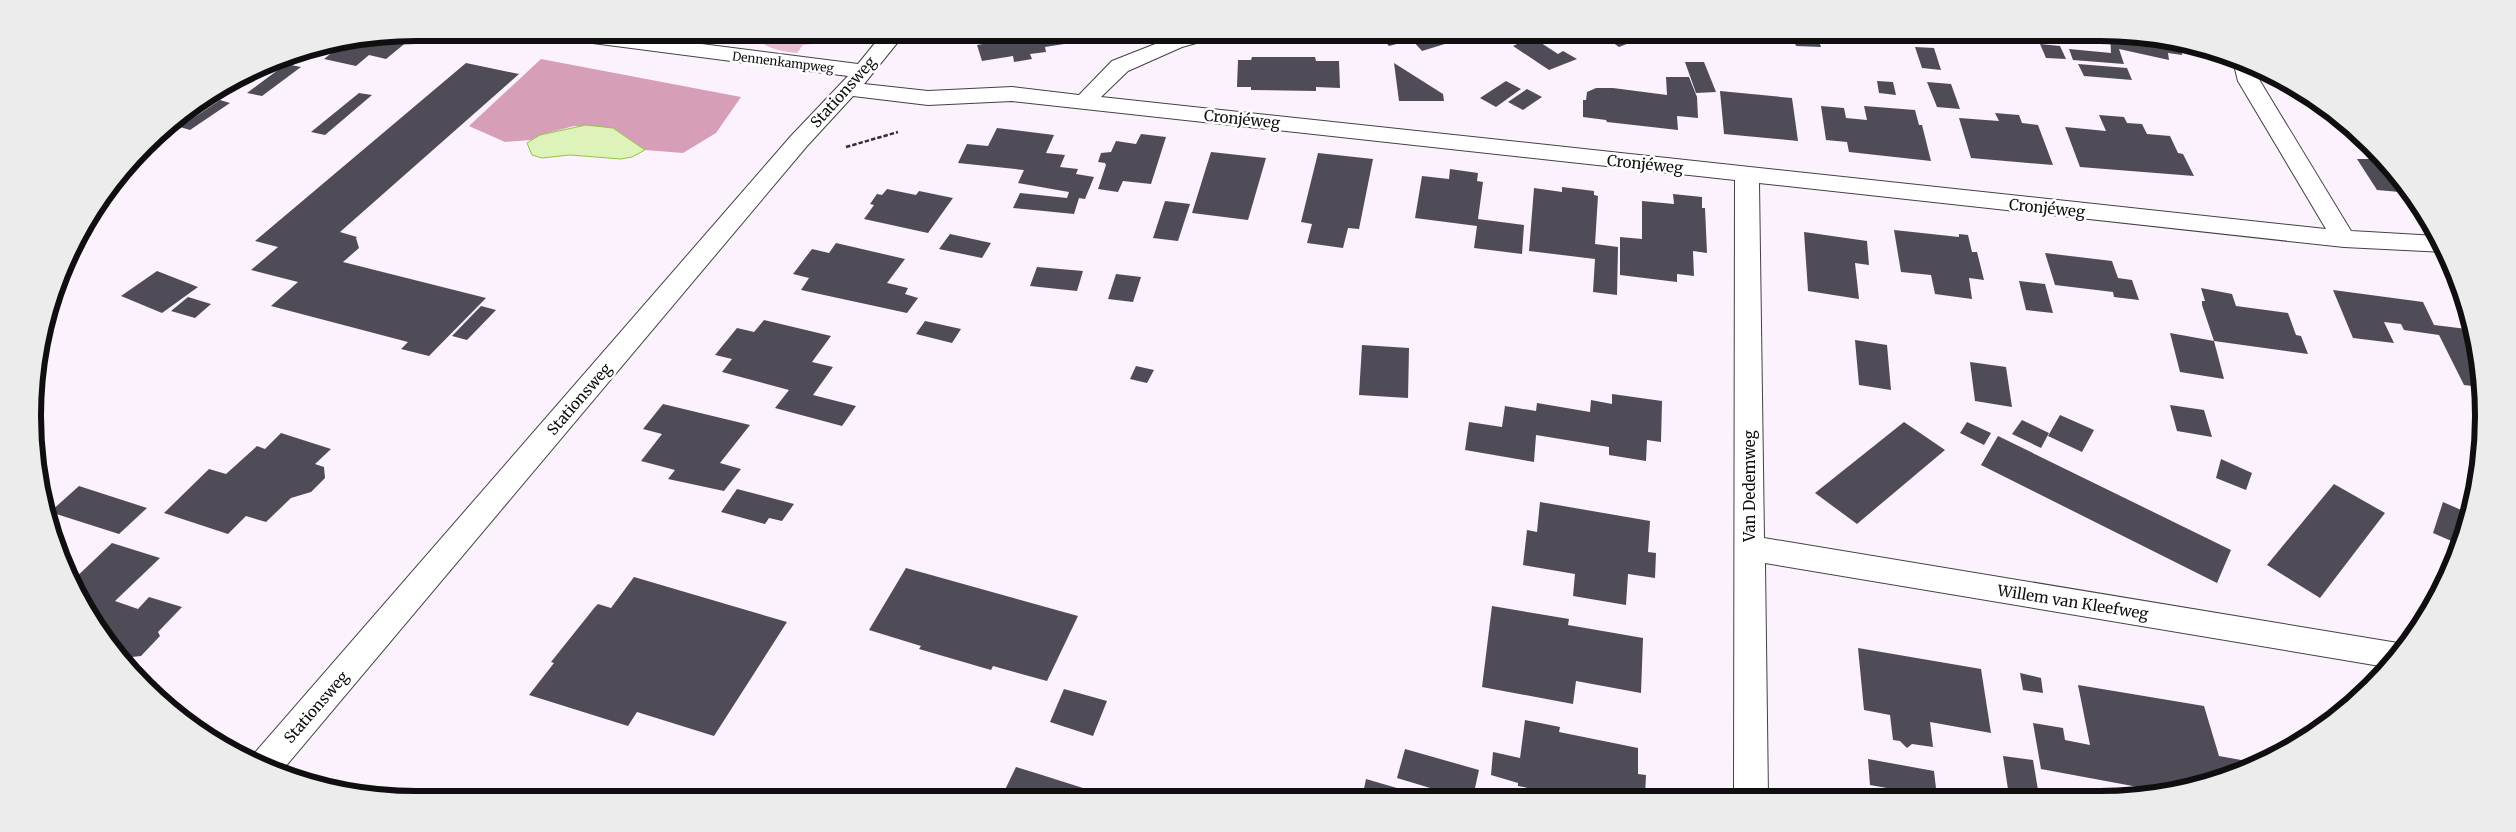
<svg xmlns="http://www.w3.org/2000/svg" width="2516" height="832" viewBox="0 0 2516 832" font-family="Merriweather,serif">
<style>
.green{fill:#e7bdd3}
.forest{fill:#d79eb7}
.water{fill:#ddf3ba;stroke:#92c545}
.building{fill:#504c57}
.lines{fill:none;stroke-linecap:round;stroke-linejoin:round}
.street-casing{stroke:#424242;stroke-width:2}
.path{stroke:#313131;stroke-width:2.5;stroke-dasharray:4.5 2;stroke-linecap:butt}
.street{fill:#fff;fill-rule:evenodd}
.labels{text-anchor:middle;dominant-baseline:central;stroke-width:5;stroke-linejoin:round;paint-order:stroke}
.far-street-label{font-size:12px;fill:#0f0f0f;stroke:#fff}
.street-label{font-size:15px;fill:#0f0f0f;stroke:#fff}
.rim{fill:none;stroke:#0f0f0f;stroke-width:6}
</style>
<rect width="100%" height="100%" fill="#fcf2fe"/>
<!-- green -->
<path class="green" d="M 753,33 L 753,32 L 848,33 L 832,42 L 803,45 L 797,53 C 780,51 767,49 754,37 Z"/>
<!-- forest -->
<polygon class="forest" points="541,59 741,97 716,133 683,153 645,150 613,128 574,126 540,135 531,140 505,142 469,126"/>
<!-- water -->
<polygon class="water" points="586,125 613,128 645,150 632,157 621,159 570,155 542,158 532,155 527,143 540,135"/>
<!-- building -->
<g class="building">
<polygon points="416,32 419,32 386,59 369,55 356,66 324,59 349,39"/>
<polygon points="991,32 1040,32 1040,35 1080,32 1083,41 1045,47 1046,52 1030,54 1032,59 1014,62 1013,56 982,61 977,45 994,42"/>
<polygon points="1376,32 1438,32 1448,43 1422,51 1412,40 1389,46"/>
<polygon points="1598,32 1627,32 1637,40 1619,47"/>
<polygon points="1791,32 1816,32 1821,47 1796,46"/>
<polygon points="2110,33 2181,42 2182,55 2168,53 2169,60 2119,49 2124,64 2073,60 2069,49 2111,53"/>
<polygon points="1532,37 1558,54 1563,51 1577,59 1549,70 1513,46"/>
<polygon points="2040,44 2060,46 2066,59 2046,58"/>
<polygon points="1915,47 1934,48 1941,70 1922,68"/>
<polygon points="1252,57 1315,57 1316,61 1339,61 1340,88 1316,87 1316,91 1251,90 1251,87 1237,87 1238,60 1251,60"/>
<polygon points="1685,62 1704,62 1716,92 1696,93"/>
<polygon points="466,63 519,74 340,232 357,237 356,238 359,248 343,262 486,298 429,356 401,349 408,342 271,306 298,282 251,270 278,247 255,241"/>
<polygon points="1394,63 1443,94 1444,101 1399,101"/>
<polygon points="286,64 301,67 262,96 247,93"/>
<polygon points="2078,64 2127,68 2132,80 2084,76"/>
<polygon points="1666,77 1689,77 1697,97 1698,118 1677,116 1678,130 1607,122 1606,120 1583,117 1583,100 1586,100 1587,92 1596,88 1613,88 1667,95"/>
<polygon points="1506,81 1521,89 1496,107 1480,98"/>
<polygon points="1877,81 1893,82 1896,95 1879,93"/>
<polygon points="1927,82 1951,84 1960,109 1937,107"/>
<polygon points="235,83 237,84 200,108 196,107"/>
<polygon points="1527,89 1542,97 1523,110 1508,102"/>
<polygon points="1720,91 1792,98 1798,141 1724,134"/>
<polygon points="359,93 372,95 325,135 311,132"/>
<polygon points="220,100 230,103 190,130 180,127"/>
<polygon points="1821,106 1844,108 1846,118 1867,120 1864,106 1915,110 1919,125 1922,125 1931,161 1849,152 1847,142 1826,140"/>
<polygon points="1995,113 2019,115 2022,123 2038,125 2053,165 1971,158 1959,118 1999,121"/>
<polygon points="2099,115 2124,117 2127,123 2142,124 2147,134 2170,136 2178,153 2183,154 2194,176 2080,167 2065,127 2106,131"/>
<polygon points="2339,119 2367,141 2352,140"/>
<polygon points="997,128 1054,135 1046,153 1065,155 1060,167 1078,169 1076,174 1094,177 1085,199 1079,198 1074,214 1013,208 1020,193 1067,198 1069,192 1018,183 1024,170 958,163 967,144 988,146"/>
<polygon points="1141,134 1166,137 1151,184 1123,181 1118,192 1098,189 1106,165 1105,163 1098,162 1101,153 1111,152 1116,141 1136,144"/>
<polygon points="1211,152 1266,158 1248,220 1192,213"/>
<polygon points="1318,153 1373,159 1359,229 1348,228 1343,248 1307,243 1312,224 1301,222"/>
<polygon points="2357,159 2383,159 2411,193 2377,190"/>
<polygon points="1450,169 1478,173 1477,181 1483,182 1478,219 1524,225 1522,254 1474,248 1477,226 1415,218 1422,176 1449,179"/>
<polygon points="1562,187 1594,191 1594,195 1598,196 1595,244 1618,247 1617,295 1593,292 1595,259 1529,251 1534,188 1562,192"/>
<polygon points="887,189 916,195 919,191 953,198 928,233 864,219 874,205 870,204 877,194 882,195"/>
<polygon points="1673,194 1702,197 1702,208 1705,208 1707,253 1693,251 1694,276 1677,274 1677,282 1620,275 1620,237 1642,239 1642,201 1674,204"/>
<polygon points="1165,201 1190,204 1178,241 1153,238"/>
<polygon points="1894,230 1959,237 1959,234 1968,235 1972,252 1977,252 1984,280 1969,278 1972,299 1935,294 1931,275 1901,272"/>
<polygon points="1804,232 1867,241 1869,265 1855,263 1859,299 1808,291"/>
<polygon points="950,234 991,243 982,258 939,249"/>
<polygon points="836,243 905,259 887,283 908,288 905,294 918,298 907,313 801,290 809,278 793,274 812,249 829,253"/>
<polygon points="2045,253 2112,261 2118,278 2132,280 2139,300 2114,297 2113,292 2055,285"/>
<polygon points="1037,267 1083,271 1077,291 1030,286"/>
<polygon points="157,271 198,287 162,313 121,296"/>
<polygon points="1116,274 1141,277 1133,302 1108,299"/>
<polygon points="2019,281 2045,284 2053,313 2026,310"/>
<polygon points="2201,288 2232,294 2236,306 2288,313 2296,335 2301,336 2308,354 2214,341 2202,305 2202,301 2205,301"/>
<polygon points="2333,290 2423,302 2434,325 2467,329 2477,348 2481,387 2464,385 2439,335 2404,330 2401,324 2384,322 2394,343 2353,338"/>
<polygon points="188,297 211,304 195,318 171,311"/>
<polygon points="481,306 496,310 467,340 452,336"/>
<polygon points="764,320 831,336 812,362 833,367 813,395 856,406 842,426 775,408 789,390 722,372 732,359 715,355 737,328 754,332"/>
<polygon points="925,321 961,329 952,343 916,334"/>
<polygon points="2170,333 2214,341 2224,379 2180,372"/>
<polygon points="1855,340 1887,345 1891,390 1859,385"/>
<polygon points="1362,345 1409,348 1408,398 1359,395"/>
<polygon points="1970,362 2006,367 2012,407 1975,401"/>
<polygon points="1136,366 1154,370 1147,383 1130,379"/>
<polygon points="1612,394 1662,401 1661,442 1647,440 1646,461 1609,455 1609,447 1536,435 1534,462 1465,450 1469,422 1502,427 1505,406 1536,411 1537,403 1590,412 1591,400 1612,404"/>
<polygon points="663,404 750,425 720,463 741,469 724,491 668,479 675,470 641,461 662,434 643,429"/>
<polygon points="2170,405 2204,410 2212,437 2177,431"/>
<polygon points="2060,415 2094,430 2082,452 2048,436"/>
<polygon points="2022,420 2049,433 2041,448 2012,434"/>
<polygon points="1904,422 1945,450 1857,524 1815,493"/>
<polygon points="1967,422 1991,433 1984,445 1960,433"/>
<polygon points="281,433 331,449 315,464 324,467 325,478 311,492 291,498 266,522 246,516 228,534 164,513 209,469 226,474 257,446 265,449"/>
<polygon points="1998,436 2231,550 2217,583 1981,465"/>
<polygon points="2221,459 2252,473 2246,490 2216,478"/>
<polygon points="2334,484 2385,513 2320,598 2267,565"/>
<polygon points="79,486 147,508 119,534 50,512"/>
<polygon points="737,489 794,504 782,521 769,518 765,524 721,512"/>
<polygon points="1540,502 1650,521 1648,552 1656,553 1655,578 1628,574 1626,605 1573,596 1575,574 1523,565 1527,530 1537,532"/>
<polygon points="2443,502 2468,513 2456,543 2433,533"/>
<polygon points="112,543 160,558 115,601 138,609 149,597 182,607 158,632 160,636 141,656 132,657 126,663 112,649 71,582"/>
<polygon points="906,568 1078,616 1047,681 993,666 991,670 919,649 921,646 869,630"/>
<polygon points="634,577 787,622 714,736 637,712 628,726 529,695 554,663 551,662 595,607 598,604 611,608"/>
<polygon points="1492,606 1569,619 1568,625 1643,638 1641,693 1576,681 1573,704 1482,687"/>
<polygon points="1858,648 1981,669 1991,733 1930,722 1933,747 1912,744 1907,748 1900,741 1893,740 1890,715 1864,710"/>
<polygon points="2020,673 2041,678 2043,693 2023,690"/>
<polygon points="2078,685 2204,706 2219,756 2258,763 2165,792 2041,769 2033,723 2063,728 2065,740 2090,745"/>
<polygon points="1064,689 1107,701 1093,736 1050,722"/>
<polygon points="1525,720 1560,727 1559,732 1638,748 1638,774 1646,775 1645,797 1575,797 1518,786 1518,783 1491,775 1493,752 1520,758"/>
<polygon points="1405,749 1479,770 1473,797 1460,797 1397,778"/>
<polygon points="2003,756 2033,760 2039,796 2009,796"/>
<polygon points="1868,759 1934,771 1937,797 1870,785"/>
<polygon points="1016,767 1042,775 1105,795 1104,798 1001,798"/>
<polygon points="1366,779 1414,793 1413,798 1362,798"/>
<polygon points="1420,790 1443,797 1443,798 1418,798"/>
</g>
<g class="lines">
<defs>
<polygon id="street" points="544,32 608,32 858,64 884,32 906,32 864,84 928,91 1012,87 1079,95 1112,61 1168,39 1189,32 1224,32 1221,36 1182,47 1128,71 1101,97 2326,229 2238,81 2233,61 2235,58 2256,67 2260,81 2351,231 2437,236 2445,252 2344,247 1759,183 1764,538 2404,644 2386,667 1765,563 1768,797 1734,797 1735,180 1012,101 928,105 853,96 807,146 280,773 250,760 252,756 791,136 848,76 554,38 547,36"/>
</defs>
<!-- street casing -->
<use href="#street" class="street-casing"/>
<!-- path -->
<polyline class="path" points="846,147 898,132"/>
<!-- street -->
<use href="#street" class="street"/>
</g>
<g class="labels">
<!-- far-street labels -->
<g class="far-street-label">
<text transform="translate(783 62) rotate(7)">Dennenkampweg</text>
</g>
<!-- street labels -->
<g class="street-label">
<text transform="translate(843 92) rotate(-48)">Stationsweg</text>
<text transform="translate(1242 119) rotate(6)">Cronjéweg</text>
<text transform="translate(1645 164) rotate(6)">Cronjéweg</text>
<text transform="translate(2047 208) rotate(6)">Cronjéweg</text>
<text transform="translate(579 399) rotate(-49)">Stationsweg</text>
<text transform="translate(1749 486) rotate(-90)">Van Dedemweg</text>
<text transform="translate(2073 602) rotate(9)">Willem van Kleefweg</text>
<text transform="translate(316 707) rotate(-49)">Stationsweg</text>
</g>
</g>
<!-- crop -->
<path d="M0 0H2516V832H0ZM416 41H2100A375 375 0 0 1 2475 416V416A375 375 0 0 1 2100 791H416A375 375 0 0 1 41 416V416A375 375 0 0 1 416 41Z" fill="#ececec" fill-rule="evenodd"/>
<path class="rim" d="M416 41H2100A375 375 0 0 1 2475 416V416A375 375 0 0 1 2100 791H416A375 375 0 0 1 41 416V416A375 375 0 0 1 416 41Z"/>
</svg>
